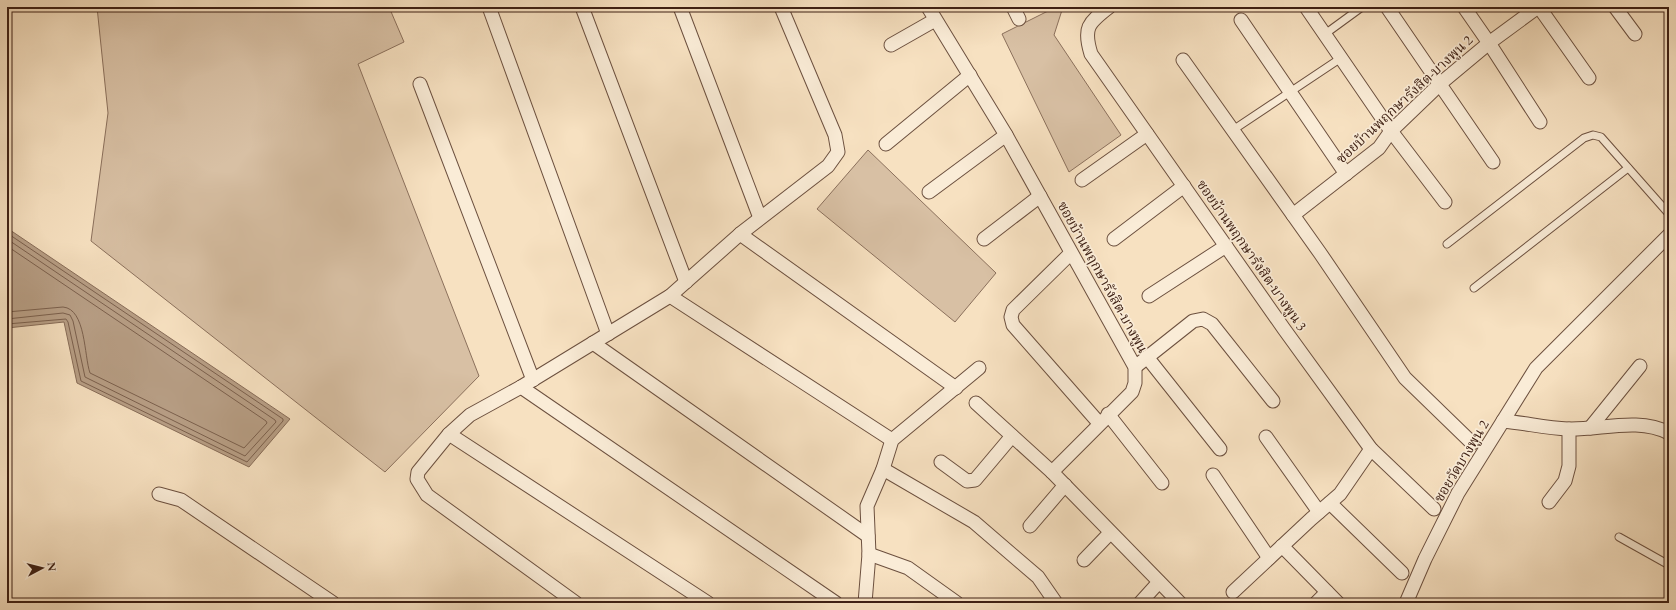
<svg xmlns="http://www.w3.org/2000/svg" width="1676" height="610" viewBox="0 0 1676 610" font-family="'EB Garamond','Noto Serif Thai',serif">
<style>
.green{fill:#d8c0a4;stroke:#8b705c}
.water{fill:#b89f86;stroke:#876c58}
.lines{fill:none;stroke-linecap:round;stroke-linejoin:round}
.shore{stroke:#7b604d;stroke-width:1}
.lane-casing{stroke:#6c503f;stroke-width:9}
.street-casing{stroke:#6c503f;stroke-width:15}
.lane{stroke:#faecd7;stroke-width:7}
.street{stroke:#faecd7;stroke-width:13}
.labels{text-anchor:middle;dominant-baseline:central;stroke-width:3.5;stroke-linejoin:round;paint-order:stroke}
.street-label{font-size:14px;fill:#3e2014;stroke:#faecd7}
</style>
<rect width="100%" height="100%" fill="#f7e1c1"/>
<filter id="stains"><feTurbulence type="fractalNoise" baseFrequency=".005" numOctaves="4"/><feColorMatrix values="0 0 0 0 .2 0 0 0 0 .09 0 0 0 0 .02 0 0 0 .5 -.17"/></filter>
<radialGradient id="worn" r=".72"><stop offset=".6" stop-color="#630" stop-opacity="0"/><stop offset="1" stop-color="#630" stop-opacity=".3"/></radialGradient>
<!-- green -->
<g class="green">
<polygon points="97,7 389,7 404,42 358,64 479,376 385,472 91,241 108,113"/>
<polygon points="1056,7 1063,7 1054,35 1121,135 1069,172 1002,34"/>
<polygon points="868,150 996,273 955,322 817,209"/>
</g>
<!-- water -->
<polygon class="water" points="7,228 290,419 249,467 77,383 64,322 7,328"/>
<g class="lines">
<!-- shore -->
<g class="shore">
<polyline points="7,233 283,419 283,421 247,462 81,381 68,322 66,319 7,324"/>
<polyline points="7,239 275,420 276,422 245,456 85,377 73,321 70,315 63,313 7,319"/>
<path d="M 7,246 L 266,421 L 267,423 L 244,448 L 90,373 C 84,356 86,309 63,307 L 7,312"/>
</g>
<defs>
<g id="lane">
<polyline points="1325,34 1362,7"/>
<polyline points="1233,130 1341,58"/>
<polyline points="1447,244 1584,138 1593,135 1601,137 1669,214"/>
<polyline points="1474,288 1628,168"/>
<polyline points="1619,537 1669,565"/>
</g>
<g id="street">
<polyline points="489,7 608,334"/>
<polyline points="582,7 686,282"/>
<polyline points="680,7 760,218"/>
<polyline points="928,7 1006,135 1135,367 1135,383 1132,392 1052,472 1180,603"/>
<polyline points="1013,7 1019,19"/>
<path d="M 1109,7 C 1088,23 1083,28 1091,54 L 1284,329 L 1371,449 L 1434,509"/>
<polyline points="1306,7 1391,131 1445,202"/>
<polyline points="1387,7 1493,162"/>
<polyline points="1464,7 1489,43 1540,122"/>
<polyline points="1539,7 1589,78"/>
<polyline points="1615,7 1635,34"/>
<polyline points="1241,20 1346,174"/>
<polyline points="891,45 935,20"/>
<polyline points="1183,60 1320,253 1405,378 1472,443"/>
<polyline points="420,84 533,380"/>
<polyline points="886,144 970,75"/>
<polyline points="1082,180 1147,134"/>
<polyline points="929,192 1006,135"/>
<polyline points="1293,215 1379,148 1391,131 1441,83 1489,43 1538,7"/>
<polyline points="740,234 956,388"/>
<polyline points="984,239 1040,196"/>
<polyline points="1114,239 1184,186"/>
<polyline points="1071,253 1013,310 1011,317 1013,325 1099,423"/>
<polyline points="670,296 892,440"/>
<polyline points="1149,296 1226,246"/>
<polyline points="593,343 868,536"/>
<polyline points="1147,357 1220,449"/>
<polyline points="1135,367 1193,321 1203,319 1212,324 1273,401"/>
<polyline points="521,387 836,603"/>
<polyline points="976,403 1052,472"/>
<polyline points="1108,414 1162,483"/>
<polyline points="1503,421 1536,368 1669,235"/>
<polyline points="1590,428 1640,366"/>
<polyline points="449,434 708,603"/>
<polyline points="1266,437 1319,512"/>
<polyline points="941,462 967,481 975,480 1012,436"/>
<polyline points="883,469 974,522 1038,577 1056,603"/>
<polyline points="1213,475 1269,558"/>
<polyline points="159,494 181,500 333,603"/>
<polyline points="1549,502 1565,481 1569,466 1569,429"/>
<polyline points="1330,503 1402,573"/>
<polyline points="1030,526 1065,485"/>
<polyline points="1282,546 1338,603"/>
<polyline points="869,554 908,568 957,603"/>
<polyline points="1084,560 1110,533"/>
<polyline points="1233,592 1311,519 1340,494 1371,449"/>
<polyline points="576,603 427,495 417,479 418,472 449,434 470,415 521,387 670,296 740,234 828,166 838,152 835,135 781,7"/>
<polyline points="865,603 869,554 867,506 883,469 892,440 979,368"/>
<polyline points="1140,603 1159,582"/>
<polyline points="1316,603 1327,592"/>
<path d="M 1406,603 L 1425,559 L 1458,493 L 1503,421 C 1525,423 1546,428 1568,429 C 1601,430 1638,417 1669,433"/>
</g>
</defs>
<!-- lane casing -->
<use href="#lane" class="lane-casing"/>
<!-- street casing -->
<use href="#street" class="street-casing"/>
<!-- lane -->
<use href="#lane" class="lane"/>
<!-- street -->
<use href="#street" class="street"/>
</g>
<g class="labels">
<!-- street labels -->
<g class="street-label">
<text transform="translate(1404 99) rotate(-43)">ซอยบ้านพฤกษารังสิต-บางพูน 2</text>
<text transform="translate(1252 255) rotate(55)">ซอยบ้านพฤกษารังสิต-บางพูน 3</text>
<text transform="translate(1103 277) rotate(61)">ซอยบ้านพฤกษารังสิต-บางพูน</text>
<text transform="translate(1461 461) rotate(-59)">ซอยวัดบางพูน 2</text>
</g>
</g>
<!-- margin -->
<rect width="1676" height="610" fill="none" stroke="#f7e1c1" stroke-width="24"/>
<rect x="8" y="8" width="1660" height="594" fill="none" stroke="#3e2014" stroke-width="2"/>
<rect x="12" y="12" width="1652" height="586" fill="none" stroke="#3e2014"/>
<!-- north arrow -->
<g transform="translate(42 568) rotate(83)" stroke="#faecd7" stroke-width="3" paint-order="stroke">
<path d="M0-3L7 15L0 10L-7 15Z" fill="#3e2014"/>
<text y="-6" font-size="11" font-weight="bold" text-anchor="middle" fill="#3e2014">N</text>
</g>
<rect width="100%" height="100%" filter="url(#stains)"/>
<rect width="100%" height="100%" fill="url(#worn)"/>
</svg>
